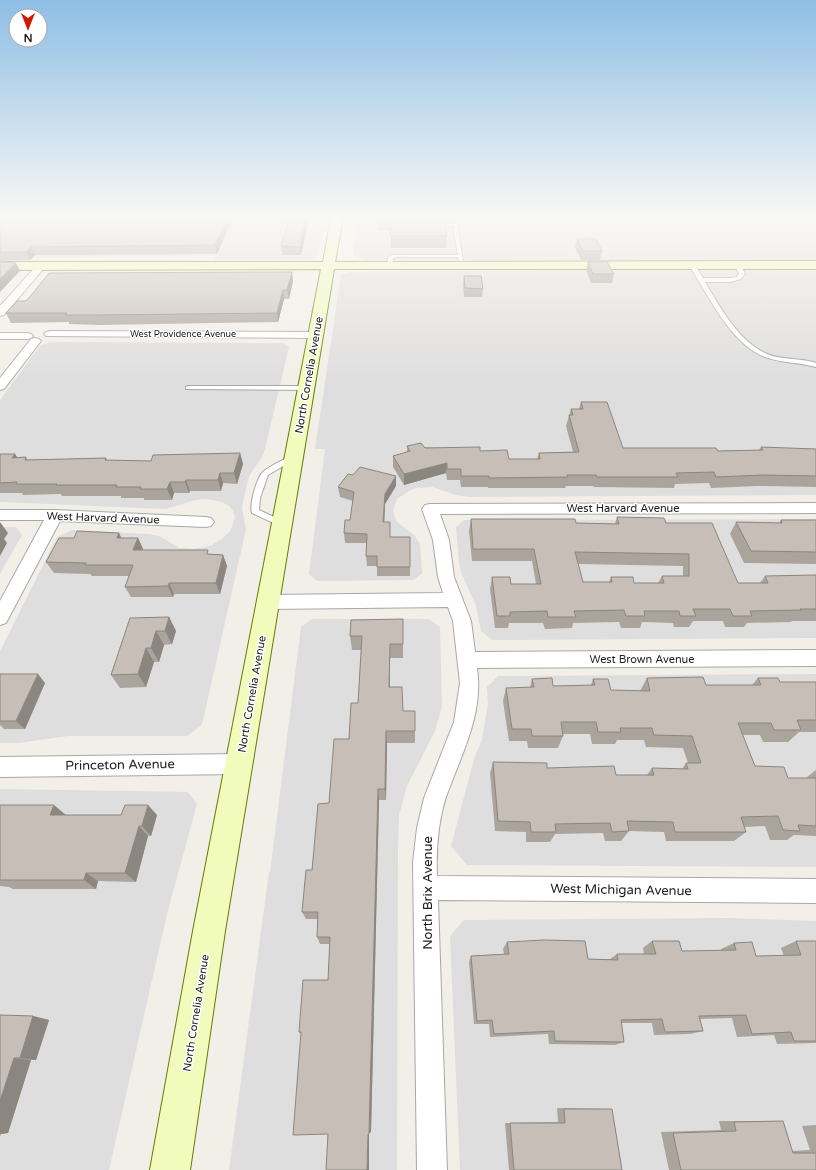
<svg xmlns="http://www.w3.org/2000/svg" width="816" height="1170" viewBox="0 0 816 1170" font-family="'Varela Round',sans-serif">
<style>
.residential{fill:#dfdede}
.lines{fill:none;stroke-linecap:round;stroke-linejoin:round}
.lane-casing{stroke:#a8a8a8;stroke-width:2}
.street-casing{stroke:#a8a8a8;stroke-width:2}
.secondary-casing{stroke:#637e02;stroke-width:2}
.lane{fill:#fff;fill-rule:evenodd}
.street{fill:#fff;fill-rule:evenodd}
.secondary{fill:#f1fbbc;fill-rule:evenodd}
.wall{fill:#aba49d;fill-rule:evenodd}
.shaded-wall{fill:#8b8680}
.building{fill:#c7bfb7;stroke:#8b8680;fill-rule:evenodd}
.labels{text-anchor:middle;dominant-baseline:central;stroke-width:3;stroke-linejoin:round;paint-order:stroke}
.far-street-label{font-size:9px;fill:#212121;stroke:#fff}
.street-label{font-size:11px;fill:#212121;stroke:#fff}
.near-street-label{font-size:13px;fill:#212121;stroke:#fff}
</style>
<rect width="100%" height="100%" fill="#f2efe8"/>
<!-- residential -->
<g class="residential">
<polygon points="196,218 327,218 317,257 310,260 214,260 216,256 0,258"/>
<polygon points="358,218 816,218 816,260 472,262 472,260 366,260 353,255"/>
<polygon points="685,270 816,271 816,495 468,497 456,495 432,487 416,488 409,491 397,499 393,511 397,522 414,535 420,544 422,573 414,580 317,581 309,574 325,449 315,449 341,275 349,272 405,271"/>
<polygon points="50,342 282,343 289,347 265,449 262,457 249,476 242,507 246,529 202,725 187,736 68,736 18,743 0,743 0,651 57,537 72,530 148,534 159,536 180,548 194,549 210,546 222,539 231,530 235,517 233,511 229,506 222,502 206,499 196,500 166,509 0,502 0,400 40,346"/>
<polygon points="816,519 816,638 492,640 481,631 476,606 462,575 459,563 456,527 464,520"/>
<polygon points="0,527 16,527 22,535 0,574"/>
<polygon points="312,619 429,619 440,627 442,707 435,731 407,786 399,815 398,848 397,1170 229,1170 269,872 270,872 301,627"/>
<polygon points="816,674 816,867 467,865 451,846 474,759 482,739 488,704 487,687 498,676"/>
<polygon points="0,789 188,792 197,804 167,914 109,1170 0,1170"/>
<polygon points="728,918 816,921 816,1170 460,1170 450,936 464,920"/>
</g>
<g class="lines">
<defs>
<g id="lane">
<polygon points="430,218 434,218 435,224 457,224 463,261 459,261 458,257 398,257 393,258 392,266 387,267 388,257 391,255 458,255 453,226 431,226"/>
<path d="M 737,263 L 739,264 L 745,273 L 741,279 L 730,282 L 705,282 C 720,307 738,341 767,354 C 781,360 798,358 813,362 L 816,363 L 816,367 C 799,362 781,363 765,357 C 731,345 707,293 689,265 L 694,264 L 703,278 L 730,278 L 737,277 L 739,273 L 734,265 Z"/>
<polygon points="188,386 307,386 310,388 307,390 186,389 186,387"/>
<path d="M 290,456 L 293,456 L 297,458 L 268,475 L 260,498 L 259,510 L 285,522 L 286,524 L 285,526 L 282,527 L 252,513 C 249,505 257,477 263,472 C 271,465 282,461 290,456 Z"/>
</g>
<g id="street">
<polygon points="41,263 46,266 44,268 4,315 0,316 0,306 38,264"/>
<polygon points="50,331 316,332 322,335 316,338 46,336 44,334 46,332"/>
<polygon points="0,333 27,333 31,334 33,336 31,338 27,339 0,339"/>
<polygon points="35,338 39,339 41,341 4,389 0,390 0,378 31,339"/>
<path d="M 816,503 L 816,513 L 440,514 L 449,540 L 454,577 L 471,621 L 475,652 L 816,650 L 816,666 L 477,668 C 484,714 461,755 446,797 C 438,822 436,850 437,876 L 816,879 L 816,903 L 438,900 L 447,1170 L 417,1170 L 413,862 L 417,828 L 424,798 L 454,722 L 460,683 L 453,621 L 448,607 L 268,609 L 262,607 L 259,602 L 262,597 L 268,595 L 443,593 L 438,577 L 433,540 L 422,509 L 425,505 L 430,504 Z"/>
<polygon points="0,510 55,510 206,517 211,518 214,522 211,526 206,527 60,521 6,623 0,625 0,601 44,520 0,520"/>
<polygon points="239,754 246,757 250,764 246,771 239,774 0,777 0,757"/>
</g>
<polygon id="secondary" points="331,218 343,218 335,262 816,261 816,269 334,269 225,931 190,1170 150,1170 193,931 321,269 0,270 0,262 323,262"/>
</defs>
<!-- lane casing -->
<use href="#lane" class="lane-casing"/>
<!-- street casing -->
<use href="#street" class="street-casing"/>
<!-- secondary casing -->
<use href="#secondary" class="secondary-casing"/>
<!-- lane -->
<use href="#lane" class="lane"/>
<!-- street -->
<use href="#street" class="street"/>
<!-- secondary -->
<use href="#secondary" class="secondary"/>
</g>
<!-- wall -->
<g class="wall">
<polygon points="0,218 233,218 217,254 35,255 30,260 0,261"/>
<polygon points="309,218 301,255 282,255 281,246"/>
<polygon points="377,218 414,218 414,222 447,236 446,248 391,248 391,230 377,230"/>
<polygon points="577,239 602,251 600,260 581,260 575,247"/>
<polygon points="588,262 614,274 612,283 591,283 586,270"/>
<polygon points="292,272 293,281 289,299 284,299 278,322 100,325 69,324 69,322 11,323 6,313 25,301"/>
<polygon points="464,276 483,289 482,297 464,297 463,284"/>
<polygon points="581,402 623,448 718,451 759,450 761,447 816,449 816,487 757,486 711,488 709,483 675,484 674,488 594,487 593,486 566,486 565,488 488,488 488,487 461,487 460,480 447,480 446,473 404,485 393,467 393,456 407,452 407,446 480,451 509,459 537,459 539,453 573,452 566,426 571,409 579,409"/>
<polygon points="240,453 243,464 237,484 223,483 221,491 190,491 189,493 174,493 172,500 144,500 144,498 121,498 121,496 62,496 61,494 23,495 22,493 0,493 0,454 15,454 17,457 26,457 28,460 106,458 107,460 151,461"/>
<polygon points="353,475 396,476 396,486 385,504 384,522 390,537 410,537 410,576 377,576 377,566 367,566 366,556 367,543 345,543 344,533 350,520 353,501 340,497 338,487"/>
<path d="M 617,517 L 666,523 L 738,583 L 760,583 L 765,576 L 816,575 L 816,621 L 792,621 L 791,622 L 747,623 L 744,627 L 725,627 L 723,621 L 693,621 L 689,627 L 674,627 L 673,623 L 642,622 L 640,628 L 621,628 L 619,622 L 573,623 L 572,628 L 545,629 L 543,623 L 509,623 L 508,628 L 495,628 L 490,589 L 492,577 L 511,584 L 536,584 L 532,561 L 472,561 L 469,531 L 471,519 L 576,523 L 615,524 ZM 578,564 L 683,566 L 683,576 L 662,576 L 658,583 L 634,583 L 611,577 L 609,582 L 583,582 Z"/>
<polygon points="781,520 816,520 816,564 744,563 730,534 736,522 779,523"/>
<polygon points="119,533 121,538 138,538 143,549 143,550 210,554 223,555 227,566 220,594 174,594 173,597 131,597 125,587 129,576 92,576 90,574 54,573 46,562 74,538"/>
<polygon points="169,617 176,631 172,644 164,645 159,662 154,662 146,687 120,688 111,675"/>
<polygon points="403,619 403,658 390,658 390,687 403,711 415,731 415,743 387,743 386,800 379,800 371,1132 369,1133 369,1170 326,1170 328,1134 301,1034 299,1032 328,980 330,944 320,944 317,937 318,919 306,919 302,912 312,870 329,803 349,739 358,703 361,650 352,650 350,636"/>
<polygon points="0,674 45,683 25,729 4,729 0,725"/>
<polygon points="647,678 706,685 752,685 758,678 780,682 816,682 816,732 799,732 788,742 763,742 760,735 743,735 755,766 788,778 806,778 816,770 816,836 794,835 787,840 770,840 765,826 744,827 746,832 734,841 666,841 664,832 629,831 621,841 605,841 603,833 555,834 550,842 526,842 526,832 495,831 490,773 493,762 616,775 647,775 652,768 682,769 686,763 688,763 683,748 646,747 644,740 617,740 615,744 592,744 590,734 563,734 563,736 558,748 528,748 527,741 509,741 503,701 506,688 530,687 532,679 553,686 591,685 593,679 611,690 640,691"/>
<polygon points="0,805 66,815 157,815 151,836 148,836 136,882 98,881 96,889 13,889 9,887 0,886"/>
<polygon points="652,941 682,951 721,951 721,949 734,943 756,956 784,956 781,948 796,941 816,941 816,1043 777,1044 774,1035 737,1037 732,1018 700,1019 703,1031 690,1034 654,1035 652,1023 621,1023 624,1042 615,1045 549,1044 548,1034 490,1037 489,1024 474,1024 469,962 471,956 504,954 503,949 507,942 588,959 610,959 617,954 644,954 643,948"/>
<polygon points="0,1015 33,1016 49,1020 36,1060 31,1060 8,1133 1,1134"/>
<polygon points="557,1108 612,1109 622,1170 509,1170 505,1123 558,1122"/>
<polygon points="719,1121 783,1121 792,1151 810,1150 802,1126 816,1125 816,1170 669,1170 661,1132 721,1130"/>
</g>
<!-- shaded-wall -->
<g class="shaded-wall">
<polygon points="227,218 233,218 217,254 215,245"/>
<polygon points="306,218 309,218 301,255 300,247"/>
<polygon points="31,247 35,255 30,260 26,252"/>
<polygon points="16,263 20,271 0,292 0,279"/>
<polygon points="292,272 293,281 289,299 287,290"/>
<polygon points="283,290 284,299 278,322 277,313"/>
<polygon points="240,453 243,464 237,484 234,473"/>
<polygon points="15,454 21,464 12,458"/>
<polygon points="447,463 446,473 404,485 404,474"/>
<polygon points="220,473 223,483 221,491 218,480"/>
<polygon points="396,476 396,486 385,504 384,531 383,522 385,494"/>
<polygon points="186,480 190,491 189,493 185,482"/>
<polygon points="170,482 174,493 172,500 167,489"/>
<polygon points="0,522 8,533 4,539 7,543 0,556"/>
<polygon points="119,533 124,544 117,538"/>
<polygon points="138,538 143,549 139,561 133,550"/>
<polygon points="223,555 227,566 220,594 216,583"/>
<polygon points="169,583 174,594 173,597 168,586"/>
<polygon points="169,617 176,631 172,644 165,631"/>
<polygon points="156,631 164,645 159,662 151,648"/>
<polygon points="390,644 390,699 389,687"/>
<polygon points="146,648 154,662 146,687 138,674"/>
<polygon points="38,674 45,683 25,729 16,721"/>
<polygon points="386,731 387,743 386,800 385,789"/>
<polygon points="378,789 379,800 371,1132 369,1133 369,1170 367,1170"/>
<polygon points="54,805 66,815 50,815"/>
<polygon points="148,805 157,815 151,836 142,826"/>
<polygon points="139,826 148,836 136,882 125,873"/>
<polygon points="86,873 98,881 96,889 84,880"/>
<polygon points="33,1016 49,1020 36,1060 20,1058"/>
<polygon points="14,1058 31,1060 8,1133 1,1134 0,1136 0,1101"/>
</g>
<!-- building -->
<g class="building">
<polygon points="0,218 227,218 215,245 31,247 26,252 0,252"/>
<polygon points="289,218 306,218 300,247 281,246"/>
<polygon points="377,218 414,218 414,222 446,222 447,236 390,236 391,218"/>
<polygon points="577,239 596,239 602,251 583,251"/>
<polygon points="0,262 16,263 0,279"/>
<polygon points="588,262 607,262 614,274 593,274"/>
<polygon points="292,272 287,290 283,290 277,313 96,315 65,315 67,313 6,313 17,301 25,301 29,298 49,273"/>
<polygon points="464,276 481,276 483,289 465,288"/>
<polygon points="581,402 607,402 623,448 716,448 718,451 763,450 761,447 816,449 816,476 763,475 716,477 714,472 676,473 678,477 597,477 596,475 567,475 568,477 489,478 489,476 461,476 461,469 447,469 447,463 404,474 393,456 410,451 407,446 421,443 425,448 480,447 480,451 507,450 509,459 540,459 539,453 579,452 569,415 573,415 571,409 583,409"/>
<polygon points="240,453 234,473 220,473 218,480 186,480 185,482 170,482 167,489 140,489 141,487 116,487 117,485 56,485 57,484 16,484 17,482 0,483 0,454 15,454 12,458 26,457 25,460 106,458 105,460 151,461 153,455"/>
<polygon points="360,467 396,476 385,494 383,522 390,522 390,537 410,537 410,567 377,567 377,556 366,556 367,534 344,533 345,520 350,520 354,492 338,487 348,474 353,475"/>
<path d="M 617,517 L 664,518 L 666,523 L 712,523 L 738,583 L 768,583 L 765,576 L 816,575 L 816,609 L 800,609 L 801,610 L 750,611 L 752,616 L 733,616 L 730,609 L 693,609 L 696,616 L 680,616 L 679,611 L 644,611 L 645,616 L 626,616 L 624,610 L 574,611 L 576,617 L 548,617 L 547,611 L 510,612 L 510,616 L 497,616 L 492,577 L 510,577 L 511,584 L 541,584 L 534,549 L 473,549 L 471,519 L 575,519 L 576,523 L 619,524 ZM 575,552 L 689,554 L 689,576 L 662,576 L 664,583 L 634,583 L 633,577 L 611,577 L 612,582 L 583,582 Z"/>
<polygon points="781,520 816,520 816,552 751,551 736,522 782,523"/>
<polygon points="77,531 119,533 117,538 138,538 133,550 208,550 207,554 223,555 216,583 169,583 168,586 125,587 133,565 85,565 86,563 46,562 59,538 74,538"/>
<polygon points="169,617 165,631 156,631 151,648 146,648 138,674 111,675 130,618"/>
<polygon points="403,619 403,644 390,644 389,687 402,687 403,711 415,711 415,731 386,731 385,789 378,789 369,1134 368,1134 367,1170 326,1170 328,1134 293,1135 301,1032 299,1032 303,980 328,980 330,937 317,937 318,912 302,912 306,870 312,870 318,804 329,803 334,739 349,739 351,703 358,703 362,636 350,636 351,620"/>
<polygon points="0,674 38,674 16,721 0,721"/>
<polygon points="703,677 706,685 761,685 758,678 778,678 780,682 816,682 816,720 797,720 801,730 774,730 771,723 738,723 755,766 784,767 788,778 816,778 816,826 798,825 800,831 783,830 778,816 741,817 746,832 675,832 673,822 627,821 629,831 612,832 610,823 555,824 556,832 531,832 530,822 498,821 493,762 547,763 547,768 614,766 616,775 654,775 652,768 688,769 686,763 701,763 692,736 654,735 652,728 620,728 621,732 598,732 596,722 561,722 563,736 532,736 531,729 512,729 506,688 534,687 532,679 552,678 553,686 595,685 593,679 608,679 611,690 650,691 647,678"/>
<polygon points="0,805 54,805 50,815 121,815 125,805 148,805 142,826 139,826 125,873 86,873 84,880 0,880"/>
<polygon points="544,940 585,941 588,959 618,960 617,954 656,954 652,941 679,941 682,951 736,950 734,943 752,942 756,956 801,955 796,941 816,941 816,1041 794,1041 791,1032 752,1034 746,1015 699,1016 703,1031 665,1032 662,1019 621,1020 624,1042 555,1041 554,1031 494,1034 492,1020 477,1021 471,956 509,954 507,942"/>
<polygon points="0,1015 33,1016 20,1058 14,1058 0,1101"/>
<polygon points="564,1109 612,1109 622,1170 514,1170 510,1123 565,1123"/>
<polygon points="783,1121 793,1153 816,1153 816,1170 681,1170 673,1133 736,1131 734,1122"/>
</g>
<!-- sky -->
<linearGradient id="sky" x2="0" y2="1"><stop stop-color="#8ebee5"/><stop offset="0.57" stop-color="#f9f8f5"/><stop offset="1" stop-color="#f9f8f5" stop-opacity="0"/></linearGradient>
<rect width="816" height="381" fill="url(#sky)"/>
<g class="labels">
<!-- far-street labels -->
<g class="far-street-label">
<text x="183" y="334">West Providence Avenue</text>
</g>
<!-- street labels -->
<g class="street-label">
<text transform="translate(309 375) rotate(-80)">North Cornelia Avenue</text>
<text x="623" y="508">West Harvard Avenue</text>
<text transform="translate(103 518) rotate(2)">West Harvard Avenue</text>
<text x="642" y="659">West Brown Avenue</text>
<text transform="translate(252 694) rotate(-80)">North Cornelia Avenue</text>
<text transform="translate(196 1013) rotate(-81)">North Cornelia Avenue</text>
</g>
<!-- near-street labels -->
<g class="near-street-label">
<text transform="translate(120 765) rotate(-1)">Princeton Avenue</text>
<text transform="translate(621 890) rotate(1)">West Michigan Avenue</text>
<text transform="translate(428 893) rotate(-90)">North Brix Avenue</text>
</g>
</g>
<!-- north arrow -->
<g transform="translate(28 28) rotate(180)"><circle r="19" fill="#ffffff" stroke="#a6a6a6"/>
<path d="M0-3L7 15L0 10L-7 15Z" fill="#d21700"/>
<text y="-6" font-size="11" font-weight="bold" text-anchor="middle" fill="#212121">N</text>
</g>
</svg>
